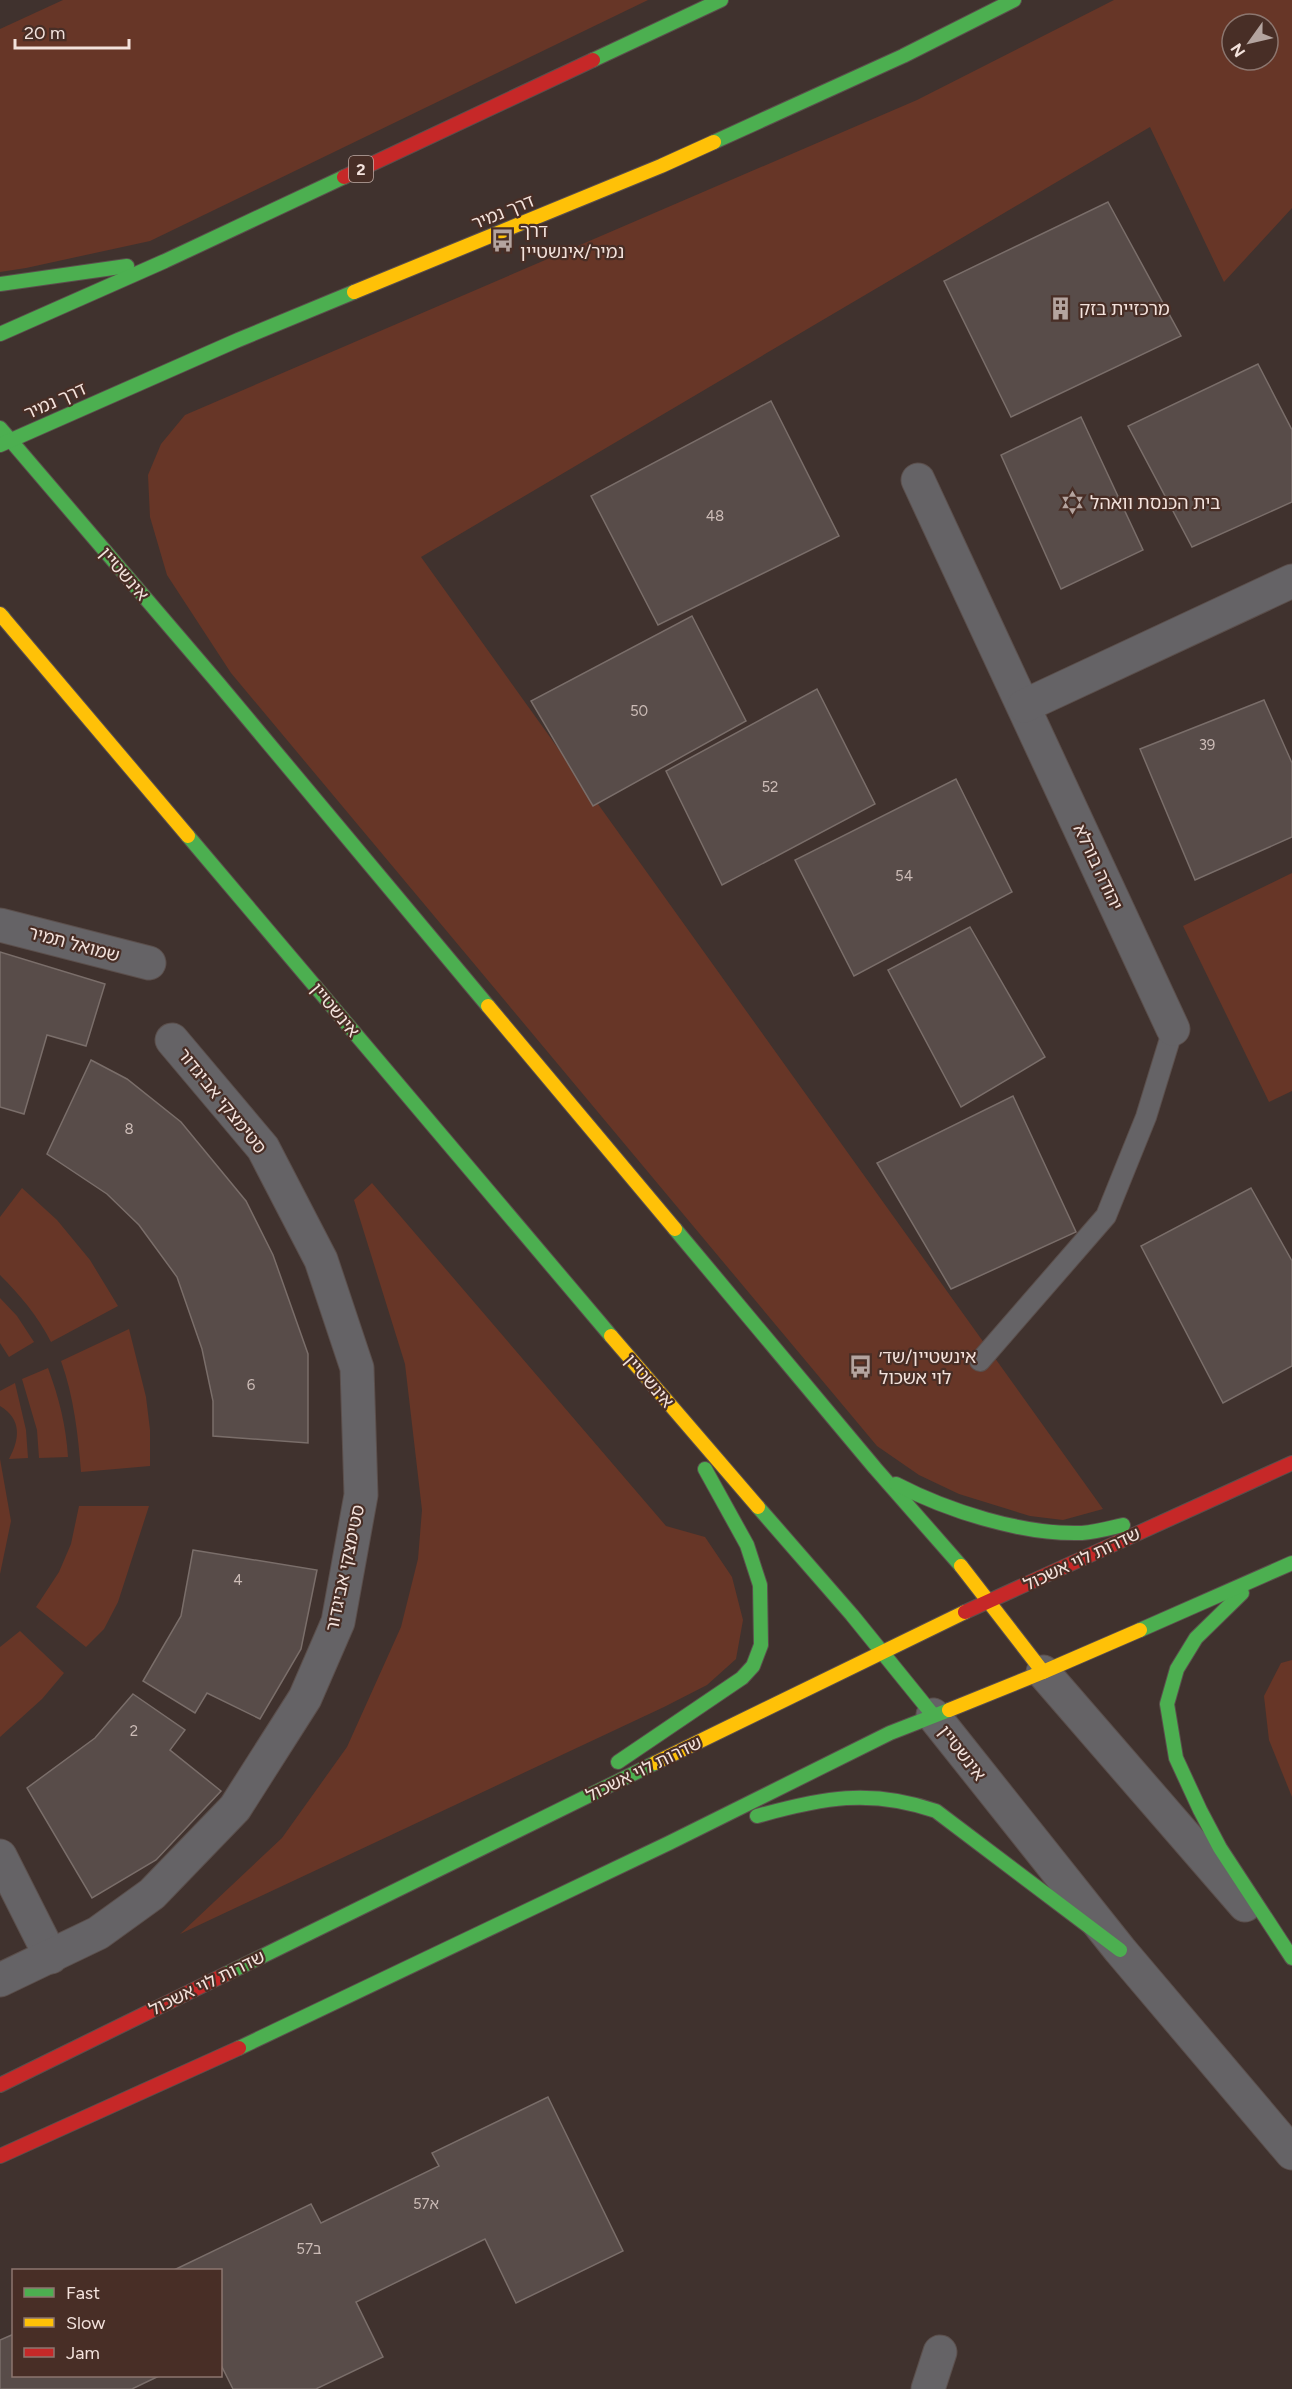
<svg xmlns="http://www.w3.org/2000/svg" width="1292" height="2389" viewBox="0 0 1292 2389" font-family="Figtree,'Noto Sans Hebrew',sans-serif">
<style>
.green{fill:#673627;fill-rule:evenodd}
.building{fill:#584c49;stroke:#7a6e6a;stroke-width:1.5}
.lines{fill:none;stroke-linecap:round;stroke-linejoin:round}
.lane-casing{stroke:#5b4f4c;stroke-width:22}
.street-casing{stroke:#5b4f4c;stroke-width:35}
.fast-casing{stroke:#5b4f4c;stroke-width:16}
.slow-casing{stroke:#5b4f4c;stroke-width:16}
.jam-casing{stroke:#5b4f4c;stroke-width:16}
.lane{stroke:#656366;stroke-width:20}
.street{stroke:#656366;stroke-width:33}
.fast{stroke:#4caf50;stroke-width:14}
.slow{stroke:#ffc107;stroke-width:14}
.jam{stroke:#c62828;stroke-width:14}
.labels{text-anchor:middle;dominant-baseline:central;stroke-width:4.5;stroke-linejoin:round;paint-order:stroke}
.number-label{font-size:15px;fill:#ccbcb7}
.shield{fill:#482e26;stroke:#c0aca5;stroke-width:1.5}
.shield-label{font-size:16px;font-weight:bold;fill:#f3e2dc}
.street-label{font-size:18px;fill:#f3e2dc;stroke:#482e26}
.poi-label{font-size:18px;fill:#f3e2dc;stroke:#482e26;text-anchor:start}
</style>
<rect width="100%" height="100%" fill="#40322e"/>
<!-- green -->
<g class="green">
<polygon points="63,0 648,0 150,241 26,268 0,272 0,29"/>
<path d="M 1114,0 L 1292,0 L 1292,208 L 1224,282 L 1150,127 L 421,557 L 1103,1509 L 1063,1520 L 1030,1516 L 959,1494 L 919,1475 L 877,1446 L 231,673 L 167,575 L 150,517 L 148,475 L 161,444 L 185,415 L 917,100 ZM 1232,24 L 1268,24 L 1268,60 L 1232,60 Z"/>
<polygon points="1292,873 1292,1091 1269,1102 1183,926"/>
<polygon points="372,1183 666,1526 705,1537 732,1577 743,1620 736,1659 707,1685 664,1707 180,1934 282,1838 347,1747 401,1627 418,1559 422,1510 405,1364 354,1200"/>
<path d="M 22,1188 L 57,1220 L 90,1260 L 118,1306 L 51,1342 C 38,1316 20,1295 0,1275 L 0,1217 Z"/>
<polygon points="0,1298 17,1316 34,1342 9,1357 0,1343"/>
<path d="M 129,1329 L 146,1397 L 150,1430 L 150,1466 L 81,1472 C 78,1435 74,1397 61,1361 Z"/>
<path d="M 48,1368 C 59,1398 66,1425 68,1457 L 39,1458 L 37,1430 L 22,1379 Z"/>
<path d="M 15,1383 L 26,1430 L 28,1458 L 9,1459 C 20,1439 22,1419 0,1406 L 0,1391 Z"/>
<polygon points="0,1459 11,1521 0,1574"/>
<polygon points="79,1506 149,1506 118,1602 104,1629 86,1647 36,1607 59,1572 71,1544"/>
<polygon points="20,1631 64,1673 42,1699 0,1737 0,1647"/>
<polygon points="1292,1660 1292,1797 1269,1740 1264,1696 1281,1663"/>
</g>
<!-- building -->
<g class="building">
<polygon points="1108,202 1181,336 1011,417 944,281"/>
<polygon points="1258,364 1292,430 1292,502 1192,547 1128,426"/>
<polygon points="771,401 839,536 658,625 591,496"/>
<polygon points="1081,417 1143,550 1061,589 1001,455"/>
<polygon points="692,616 746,721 593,806 531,701"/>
<polygon points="817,689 875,804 722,885 666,771"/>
<polygon points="1264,700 1292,763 1292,837 1195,880 1140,749"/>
<polygon points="956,779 1012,892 854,976 795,860"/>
<polygon points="970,927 1045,1057 961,1107 888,970"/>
<polygon points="0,952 105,984 86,1046 47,1035 24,1114 0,1107"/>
<polygon points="91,1060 127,1079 181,1122 246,1201 273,1255 308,1354 308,1443 213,1436 213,1401 202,1349 177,1277 139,1225 107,1194 47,1154"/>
<polygon points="1013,1096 1076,1232 951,1289 877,1163"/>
<polygon points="1251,1188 1292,1261 1292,1366 1223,1403 1141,1246"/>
<polygon points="193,1550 317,1570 301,1649 260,1719 207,1693 195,1713 143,1681 181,1616"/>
<polygon points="133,1694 185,1730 170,1750 221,1791 156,1860 92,1898 27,1788 95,1738"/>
<polygon points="548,2097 623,2251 516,2303 485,2239 356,2302 383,2357 316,2389 233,2389 220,2363 220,2270 174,2270 311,2204 321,2223 439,2166 432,2153"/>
<polygon points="14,2334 14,2376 159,2376 132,2389 0,2389 0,2340"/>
</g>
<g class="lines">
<defs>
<polyline id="lane" points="980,1361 1106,1216 1146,1117 1173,1029"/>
<g id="street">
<polyline points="918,480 1173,1029"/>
<polyline points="1024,706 1292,581"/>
<polyline points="0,925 149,963"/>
<polyline points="1043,1672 1245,1905"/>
<polyline points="933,1715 1120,1950 1292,2153"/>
<polyline points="0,1856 51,1957"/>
<polyline points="0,1980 98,1933 152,1894 235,1808 305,1698 338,1622 361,1495 357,1368 321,1260 263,1148 172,1040"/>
<polyline points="928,2389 940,2352"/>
</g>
<g id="fast">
<polyline points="593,60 721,0"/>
<polyline points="714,142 903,56 1014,0"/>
<polyline points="0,284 127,266"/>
<polyline points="0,334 165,261 344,177"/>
<polyline points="0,428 218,683 488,1006"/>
<polyline points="0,445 238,340 354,292"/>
<polyline points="0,616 3,617"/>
<polyline points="188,836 611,1336"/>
<polyline points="675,1229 875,1468 961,1566"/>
<path d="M 896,1484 C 948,1511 1023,1535 1082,1533 C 1096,1532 1110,1528 1123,1525"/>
<polyline points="758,1507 852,1615 933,1715"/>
<polyline points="1242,1593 1196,1638 1177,1669 1167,1704 1176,1758 1200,1810 1220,1848 1292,1958"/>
<polyline points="1140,1630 1292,1563"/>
<polyline points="618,1762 742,1678 753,1666 761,1645 760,1585 747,1545 705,1469"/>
<path d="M 757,1816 C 822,1798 870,1788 936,1811 L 1120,1950"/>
<polyline points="226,1974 655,1763"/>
<polyline points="239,2048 669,1843 890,1733 949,1710"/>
</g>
<g id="slow">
<polyline points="354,292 661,166 714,142"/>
<polyline points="0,614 188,836"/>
<polyline points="488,1006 675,1229"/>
<polyline points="611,1336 758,1507"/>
<polyline points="961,1566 1043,1672"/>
<polyline points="949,1710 1043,1672 1140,1630"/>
<polyline points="655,1763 965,1612"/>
</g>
<g id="jam">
<polyline points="344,177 593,60"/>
<polyline points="965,1612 1292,1463"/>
<polyline points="0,2085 226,1974"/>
<polyline points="0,2156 239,2048"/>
</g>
</defs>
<!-- lane casing -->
<use href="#lane" class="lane-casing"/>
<!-- street casing -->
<use href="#street" class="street-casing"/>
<!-- fast casing -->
<use href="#fast" class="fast-casing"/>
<!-- slow casing -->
<use href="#slow" class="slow-casing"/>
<!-- jam casing -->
<use href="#jam" class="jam-casing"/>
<!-- lane -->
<use href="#lane" class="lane"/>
<!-- street -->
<use href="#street" class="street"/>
<!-- fast -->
<use href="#fast" class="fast"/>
<!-- slow -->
<use href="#slow" class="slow"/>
<!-- jam -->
<use href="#jam" class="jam"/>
</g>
<!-- icons -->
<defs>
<symbol id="bus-bare" viewBox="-9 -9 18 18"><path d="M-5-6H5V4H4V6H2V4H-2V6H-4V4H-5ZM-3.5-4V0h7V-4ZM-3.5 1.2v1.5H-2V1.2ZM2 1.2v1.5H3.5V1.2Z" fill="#b4a49f" stroke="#482e26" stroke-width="2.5" paint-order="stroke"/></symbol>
<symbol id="building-bare" viewBox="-9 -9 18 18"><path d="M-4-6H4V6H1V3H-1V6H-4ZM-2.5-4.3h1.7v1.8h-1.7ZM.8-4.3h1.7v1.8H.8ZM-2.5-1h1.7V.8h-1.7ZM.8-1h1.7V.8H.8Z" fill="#b4a49f" stroke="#482e26" stroke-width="2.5" paint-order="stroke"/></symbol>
<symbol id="synagogue-bare" viewBox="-9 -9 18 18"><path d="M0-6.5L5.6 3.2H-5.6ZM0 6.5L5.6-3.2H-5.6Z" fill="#b4a49f" stroke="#482e26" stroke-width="2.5" paint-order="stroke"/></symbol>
</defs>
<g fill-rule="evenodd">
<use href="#bus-bare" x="486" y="224" width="33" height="33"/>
<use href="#building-bare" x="1044" y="292" width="33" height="33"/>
<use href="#synagogue-bare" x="1056" y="486" width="33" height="33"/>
<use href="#bus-bare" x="844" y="1350" width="33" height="33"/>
</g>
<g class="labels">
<!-- number labels -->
<g class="number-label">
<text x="715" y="516">48</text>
<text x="639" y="711">50</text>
<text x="1207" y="745">39</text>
<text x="770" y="787">52</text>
<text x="904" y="876">54</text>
<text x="129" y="1129">8</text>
<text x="251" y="1385">6</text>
<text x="238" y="1580">4</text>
<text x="134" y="1731">2</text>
<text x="426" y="2204">57א</text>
<text x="309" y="2249">57ב</text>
</g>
<!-- shield labels -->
<rect class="shield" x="349" y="156" width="24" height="26" rx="4.5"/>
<g class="shield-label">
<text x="361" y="169">2</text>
</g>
<!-- street labels -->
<g class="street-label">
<text transform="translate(503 212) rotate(-22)">דרך נמיר</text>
<text transform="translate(55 401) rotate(-24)">דרך נמיר</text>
<text transform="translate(124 574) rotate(49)">אינשטיין</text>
<text transform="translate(1098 867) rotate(65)">יהודה בורלא</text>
<text transform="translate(74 944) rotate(15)">שמואל תמיר</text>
<text transform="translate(335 1010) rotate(50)">אינשטיין</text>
<text transform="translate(222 1101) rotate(51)">סטימצקי אביגדור</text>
<text transform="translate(649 1381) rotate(49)">אינשטיין</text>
<text transform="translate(1082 1559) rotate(-25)">שדרות לוי אשכול</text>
<text transform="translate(345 1568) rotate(-78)">סטימצקי אביגדור</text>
<text transform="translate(962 1753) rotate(52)">אינשטיין</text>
<text transform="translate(644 1769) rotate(-26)">שדרות לוי אשכול</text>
<text transform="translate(207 1983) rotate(-26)">שדרות לוי אשכול</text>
</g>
<!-- poi labels -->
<g class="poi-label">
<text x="520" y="231">דרך<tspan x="520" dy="21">נמיר/אינשטיין</tspan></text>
<text x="1079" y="309">מרכזיית בזק</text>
<text x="1090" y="503">בית הכנסת וואהל</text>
<text x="879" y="1357">אינשטיין/שד׳<tspan x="879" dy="21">לוי אשכול</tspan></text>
</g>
</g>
<!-- legend -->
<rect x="12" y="2269" width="210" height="108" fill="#482e26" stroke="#8c766f" stroke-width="1.5"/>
<rect x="24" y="2288" width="30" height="9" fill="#4caf50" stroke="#8c766f" stroke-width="1.5"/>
<text x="66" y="2299" font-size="18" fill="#f3e2dc">Fast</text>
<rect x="24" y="2318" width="30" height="9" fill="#ffc107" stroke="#8c766f" stroke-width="1.5"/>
<text x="66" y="2329" font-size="18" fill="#f3e2dc">Slow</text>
<rect x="24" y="2348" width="30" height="9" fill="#c62828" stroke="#8c766f" stroke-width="1.5"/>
<text x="66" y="2359" font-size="18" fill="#f3e2dc">Jam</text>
<!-- north arrow -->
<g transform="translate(1250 42) rotate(236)"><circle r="28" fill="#482e26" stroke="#8c766f" stroke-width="1.5"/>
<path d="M0-4.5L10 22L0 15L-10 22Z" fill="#b4a49f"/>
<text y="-9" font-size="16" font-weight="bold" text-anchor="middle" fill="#f3e2dc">N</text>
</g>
<!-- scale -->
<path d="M15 39v9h114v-9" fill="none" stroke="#f3e2dc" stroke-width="3"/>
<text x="24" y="39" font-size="18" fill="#f3e2dc" stroke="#482e26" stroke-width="4.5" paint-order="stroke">20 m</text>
</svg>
